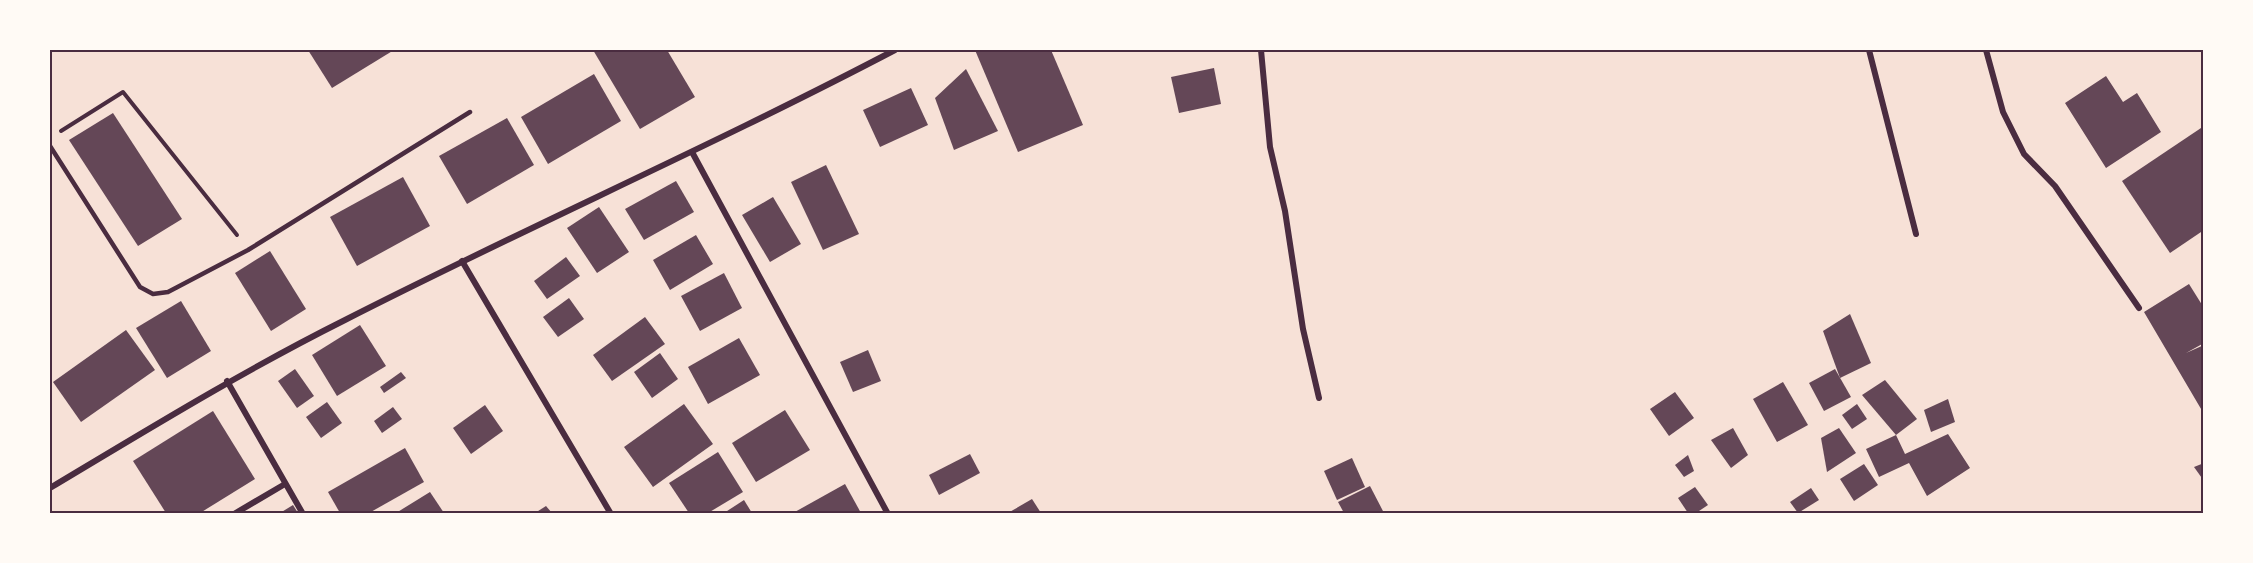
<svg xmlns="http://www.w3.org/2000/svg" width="2253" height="563" viewBox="0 0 2253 563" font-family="'Varela Round',sans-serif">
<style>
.building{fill:#644757}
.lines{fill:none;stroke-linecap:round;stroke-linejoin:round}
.path{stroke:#4a2c40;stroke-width:4}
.service{stroke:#4a2c40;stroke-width:4.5}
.minor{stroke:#4a2c40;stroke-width:6}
.neatline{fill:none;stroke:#4a2c40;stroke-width:2}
</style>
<rect width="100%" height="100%" fill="#f7e1d7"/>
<!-- building -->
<g class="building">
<polygon points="308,50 394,50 332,88"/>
<polygon points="593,50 667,50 695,97 640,129"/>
<polygon points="975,50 1051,50 1083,125 1018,152"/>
<polygon points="1214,68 1221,104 1179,113 1171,77"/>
<polygon points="966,69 998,131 954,150 935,98"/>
<polygon points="594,74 621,121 548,164 521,117"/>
<polygon points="2106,76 2123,102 2137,93 2161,132 2106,168 2065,103"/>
<polygon points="911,88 928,125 880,147 863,110"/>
<polygon points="113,113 182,219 138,246 69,140"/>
<polygon points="507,118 534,165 467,204 439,156"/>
<polygon points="2204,126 2204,230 2170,253 2122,181"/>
<polygon points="826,165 859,234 823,250 791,182"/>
<polygon points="403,177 430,226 357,266 330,217"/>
<polygon points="676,181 694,212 644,240 625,209"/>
<polygon points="773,197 801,244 770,262 742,215"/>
<polygon points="599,207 629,252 597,273 567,228"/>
<polygon points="696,235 713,264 670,290 653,260"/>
<polygon points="270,251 306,309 271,331 235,273"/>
<polygon points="566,257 580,276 547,299 534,281"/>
<polygon points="724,273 742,308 700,331 681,296"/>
<polygon points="2189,284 2204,308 2204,343 2186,353 2204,345 2204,414 2144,312"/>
<polygon points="569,298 584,319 558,337 543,317"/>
<polygon points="181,301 211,351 167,378 136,328"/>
<polygon points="1850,314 1871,363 1840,378 1823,331"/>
<polygon points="645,317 665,344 612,381 593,355"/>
<polygon points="360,325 386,366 337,396 312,355"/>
<polygon points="126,330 155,370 81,422 53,382"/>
<polygon points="739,338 760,375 708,404 688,367"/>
<polygon points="868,350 881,381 853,392 840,362"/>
<polygon points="660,353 678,379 652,398 634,372"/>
<polygon points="295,369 314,396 297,408 278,381"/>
<polygon points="1835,369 1851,397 1824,411 1809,383"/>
<polygon points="401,372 406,378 384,393 380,387"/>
<polygon points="1885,380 1917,419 1896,435 1862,395"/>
<polygon points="1783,382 1808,425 1777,442 1753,399"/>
<polygon points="1675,392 1694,418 1669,436 1650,409"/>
<polygon points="1948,399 1955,422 1931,432 1924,410"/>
<polygon points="327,402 342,423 321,438 306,417"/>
<polygon points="684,404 713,444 653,487 624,447"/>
<polygon points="1857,404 1867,419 1852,429 1842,415"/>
<polygon points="485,405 503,431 471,454 453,428"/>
<polygon points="393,407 402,419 382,433 374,421"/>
<polygon points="785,410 810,450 756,482 732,443"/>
<polygon points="213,411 255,479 200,513 166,513 133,461"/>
<polygon points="1733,428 1748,455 1731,468 1711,440"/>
<polygon points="1839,428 1856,453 1827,472 1821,438"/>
<polygon points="1948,434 1970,468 1927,496 1909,463 1879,477 1866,449 1896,435 1905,454"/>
<polygon points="405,448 424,482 369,513 340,513 328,492"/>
<polygon points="718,452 743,492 708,513 689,513 669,483"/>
<polygon points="970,454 980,473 939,495 929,475"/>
<polygon points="1688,455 1694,471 1684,477 1675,465"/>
<polygon points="1352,458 1365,487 1337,500 1324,471"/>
<polygon points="2204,463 2204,481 2194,467"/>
<polygon points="1864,464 1878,485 1854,501 1840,479"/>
<polygon points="845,484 861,513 793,513"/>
<polygon points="1370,486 1384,513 1344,513 1338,502"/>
<polygon points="1695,487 1708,505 1696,513 1688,513 1678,498"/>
<polygon points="1811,488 1819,500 1798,513 1790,502"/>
<polygon points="430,492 444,513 396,513"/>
<polygon points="1032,499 1041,513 1008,513"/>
<polygon points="744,500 752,513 724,513"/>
<polygon points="293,505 298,513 280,513"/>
<polygon points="546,506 552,513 535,513"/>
</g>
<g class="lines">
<!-- path -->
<polyline class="path" points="61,131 123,92 237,235"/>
<!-- service -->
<polyline class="service" points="50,146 140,287 153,294 168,292 248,250 470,112"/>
<!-- minor -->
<g class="minor">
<polyline points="1261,50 1270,147 1285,211 1303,329 1319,398"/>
<polyline points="1869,50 1916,234"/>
<polyline points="1986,50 2003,112 2024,154 2055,186 2139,308"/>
<polyline points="692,152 888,514"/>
<polyline points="462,261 611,514"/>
<polyline points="227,381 303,514"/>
<path d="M 50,488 C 147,430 243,371 345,320 C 527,227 714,145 895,50"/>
<polyline points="234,514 285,484"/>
</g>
</g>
<!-- border -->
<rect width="2253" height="563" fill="none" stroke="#fffaf5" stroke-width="102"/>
<rect x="51" y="51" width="2151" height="461" class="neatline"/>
</svg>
